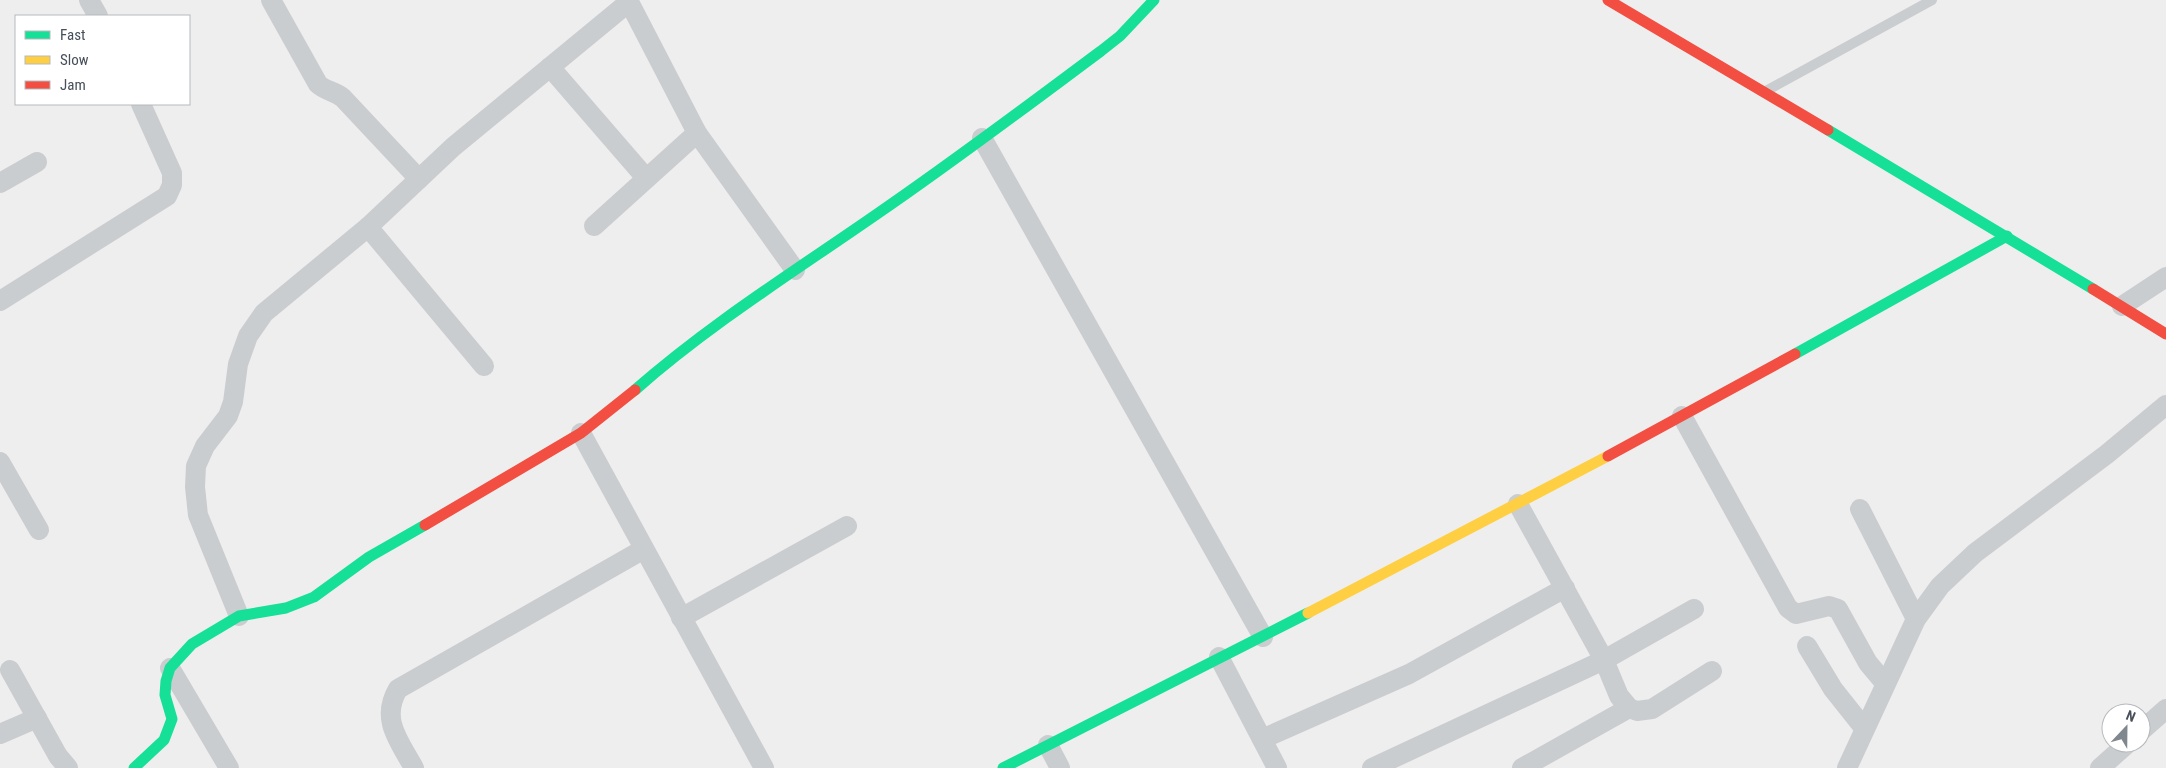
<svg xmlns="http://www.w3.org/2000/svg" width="2166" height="768" viewBox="0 0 2166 768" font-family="'Roboto Condensed',sans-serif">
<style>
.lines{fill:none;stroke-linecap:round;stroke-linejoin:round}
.lane{stroke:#cacdcf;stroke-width:10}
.street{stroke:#cacdcf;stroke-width:20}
.fast{stroke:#16e098;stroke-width:11}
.slow{stroke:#ffcf43;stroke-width:11}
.jam{stroke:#f24e42;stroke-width:11}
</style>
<rect width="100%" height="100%" fill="#efeeee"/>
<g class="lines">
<!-- lane -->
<polyline class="lane" points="1766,91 1932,0"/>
<!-- street -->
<g class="street">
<polyline points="89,0 98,16"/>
<path d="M 271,0 L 318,84 C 325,91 335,91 343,98 L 419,179"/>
<polyline points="628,0 697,133 795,270"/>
<polyline points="550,67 646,178"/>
<polyline points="982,138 1263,637"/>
<polyline points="0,183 37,162"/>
<polyline points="594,226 697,133"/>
<polyline points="368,227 484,366"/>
<polyline points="0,301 167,196 172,185 172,173 141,104"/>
<polyline points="2122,306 2166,277"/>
<polyline points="1682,416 1788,608 1796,614 1829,606 1838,609 1868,663 1884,682"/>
<polyline points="581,433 764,768"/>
<polyline points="0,462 39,530"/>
<polyline points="1518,504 1604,660 1619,696 1629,708 1637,711 1652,709 1712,671"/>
<polyline points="1860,509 1916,619"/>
<polyline points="239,616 198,515 195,487 196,466 205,446 228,416 233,402 238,364 248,336 264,313 368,227 453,147 629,2"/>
<polyline points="681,618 847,526"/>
<polyline points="1807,646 1833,689 1864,728"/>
<polyline points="1219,657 1277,768"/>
<polyline points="170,668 229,768"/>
<polyline points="10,670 58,756 68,768"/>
<polyline points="2141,731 2166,709"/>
<polyline points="0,734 37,718"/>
<polyline points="1262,739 1409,674 1565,588"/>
<polyline points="1048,745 1060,768"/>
<path d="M 414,768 C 399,741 380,719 398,689 L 644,549"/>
<polyline points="1372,768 1604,660 1694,609"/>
<polyline points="1522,768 1629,708"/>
<polyline points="1847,768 1916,619 1940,586 1975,553 2107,454 2166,405"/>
<polyline points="2100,768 2128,743"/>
</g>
<!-- fast -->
<g class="fast">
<polyline points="1828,130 2093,289"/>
<polyline points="1795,354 2007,236"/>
<path d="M 635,390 C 710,324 795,271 877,214 C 953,162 1027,106 1101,51 L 1120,36 L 1154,0"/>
<polyline points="134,768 164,740 172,719 165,695 166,681 170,668 192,644 239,616 286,608 314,597 369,557 425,525"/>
<polyline points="1003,768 1308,613"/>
</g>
<!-- slow -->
<polyline class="slow" points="1308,613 1608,456"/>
<!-- jam -->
<g class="jam">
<polyline points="1608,0 1828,130"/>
<polyline points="2093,289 2166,334"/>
<polyline points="1608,456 1795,354"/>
<polyline points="425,525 581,433 635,390"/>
</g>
</g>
<!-- legend -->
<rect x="15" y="15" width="175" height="90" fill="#ffffff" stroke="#b5b9bd"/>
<rect x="25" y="31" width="25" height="8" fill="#16e098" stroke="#b5b9bd"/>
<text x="60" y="40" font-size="15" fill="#464f5a">Fast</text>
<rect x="25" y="56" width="25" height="8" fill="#ffcf43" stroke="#b5b9bd"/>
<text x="60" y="65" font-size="15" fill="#464f5a">Slow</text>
<rect x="25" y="81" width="25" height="8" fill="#f24e42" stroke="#b5b9bd"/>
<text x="60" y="90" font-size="15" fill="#464f5a">Jam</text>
<!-- north arrow -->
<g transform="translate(2126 728) rotate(22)"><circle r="24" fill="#ffffff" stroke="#b5b9bd"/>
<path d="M0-4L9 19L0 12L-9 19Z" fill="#81878e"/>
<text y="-8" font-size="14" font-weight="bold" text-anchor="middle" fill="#464f5a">N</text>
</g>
</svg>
